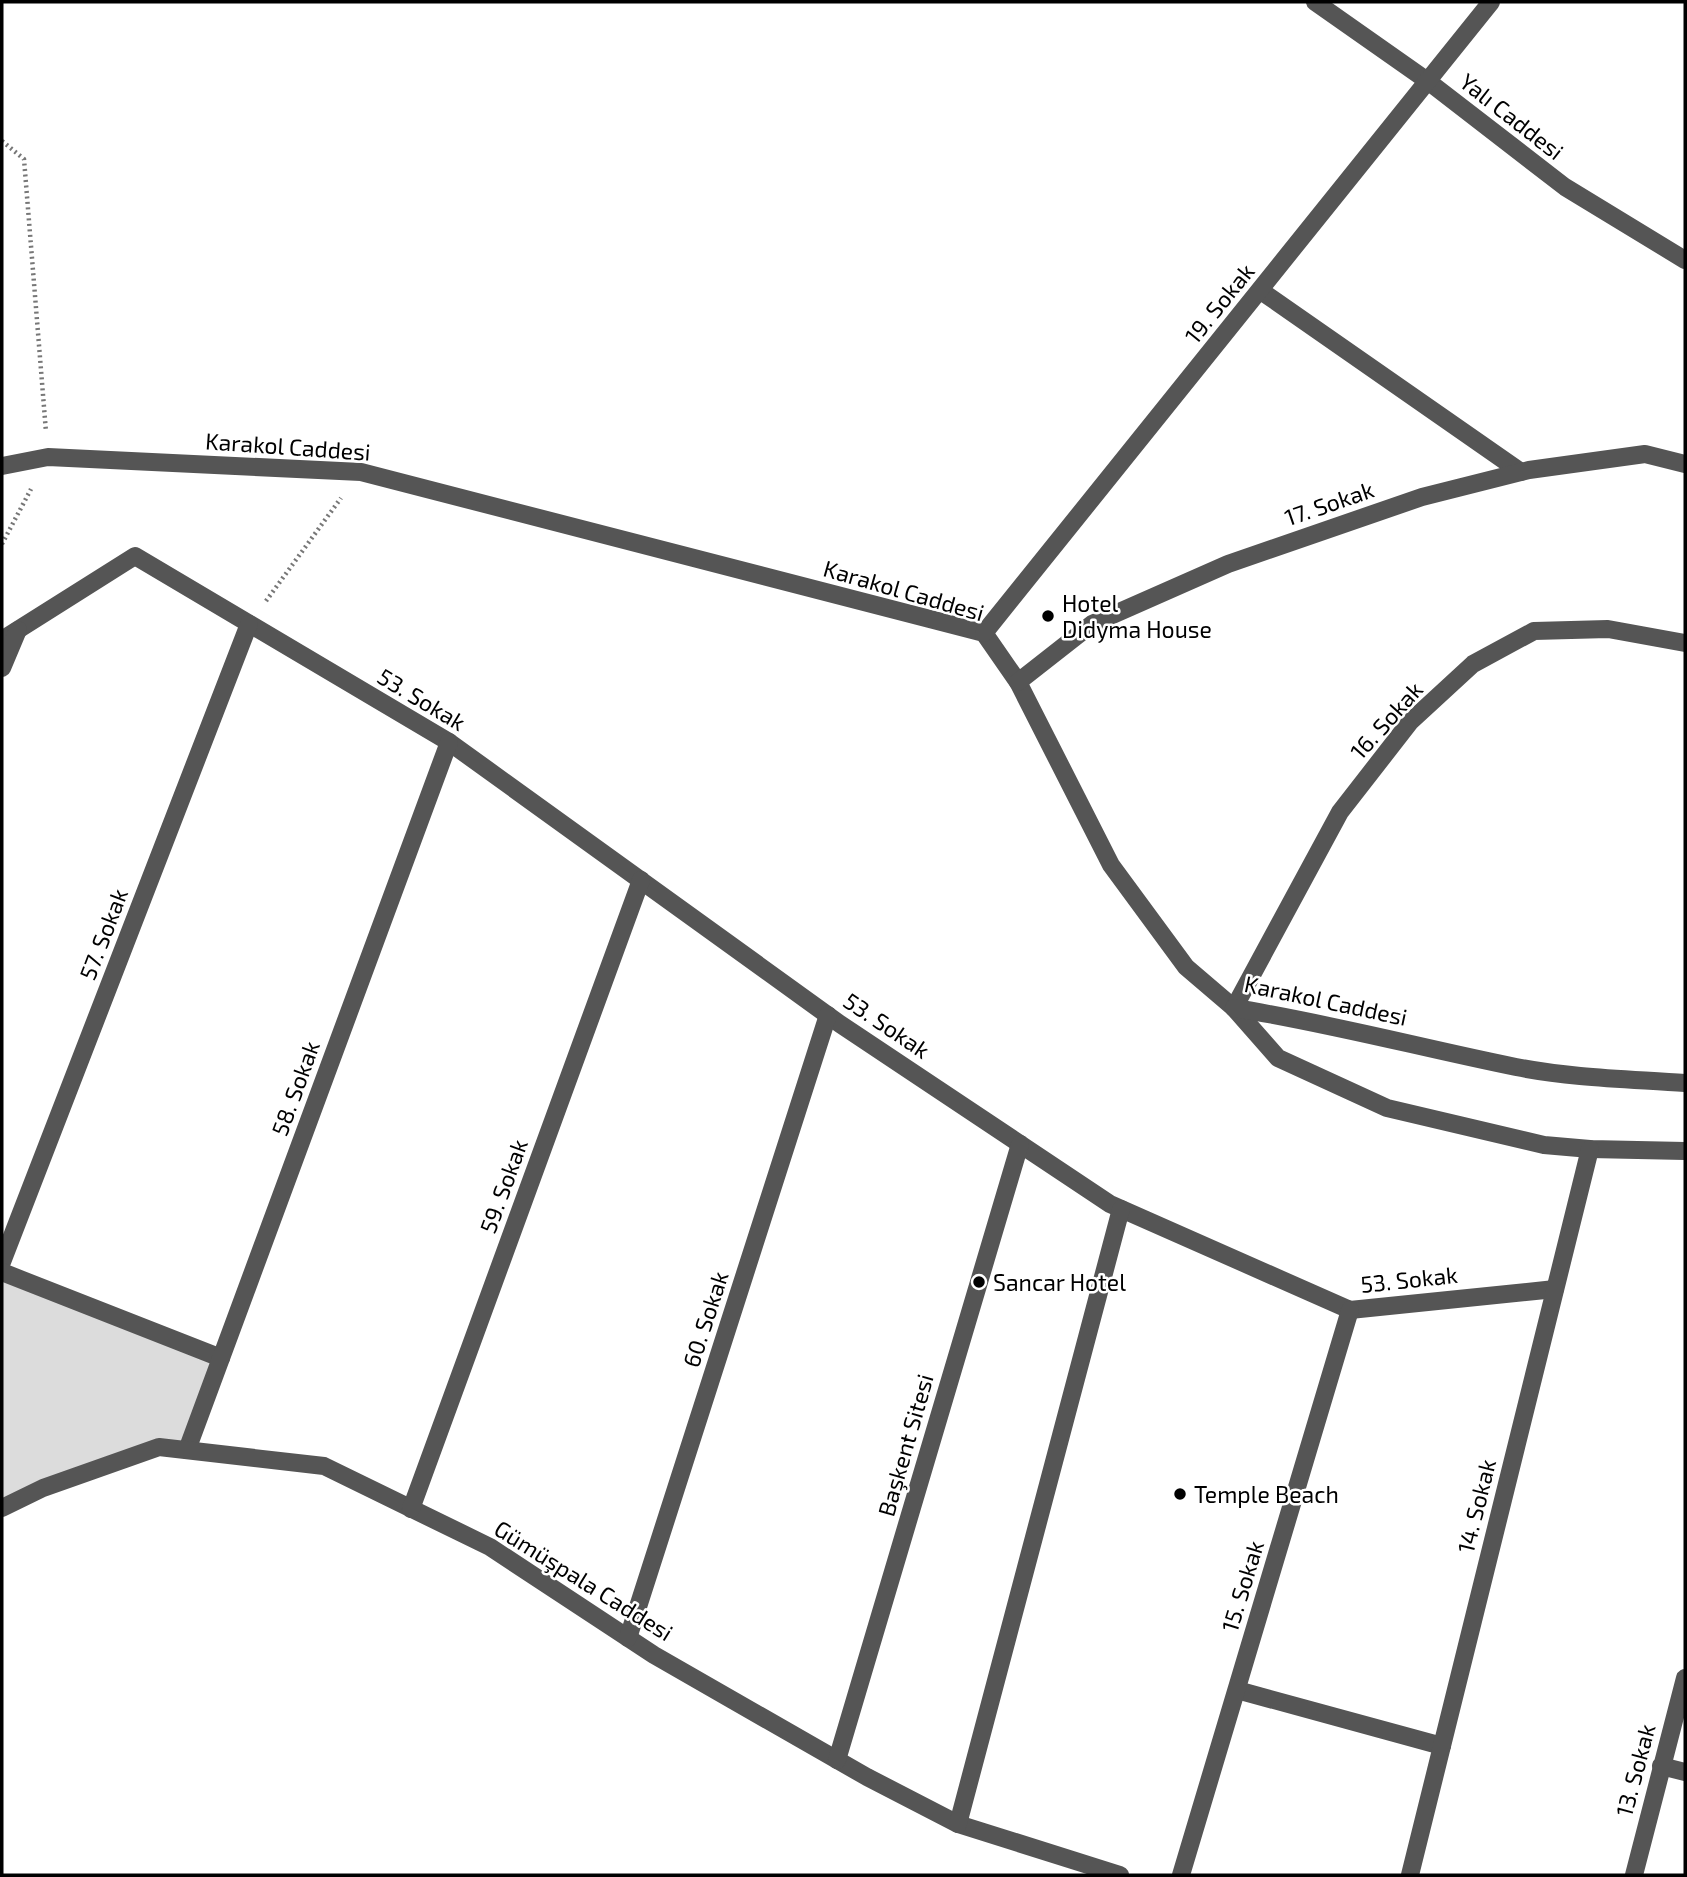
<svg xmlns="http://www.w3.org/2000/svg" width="1687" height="1877" viewBox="0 0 1687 1877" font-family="'Exo 2',sans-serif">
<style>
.green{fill:#dcdcdc}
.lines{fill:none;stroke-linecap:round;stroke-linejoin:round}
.path{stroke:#777;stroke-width:4.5;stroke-dasharray:2 3.5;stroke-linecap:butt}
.minor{stroke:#555;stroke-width:18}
.poi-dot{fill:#000;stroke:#fff;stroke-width:2.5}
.labels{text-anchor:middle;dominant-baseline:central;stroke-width:5;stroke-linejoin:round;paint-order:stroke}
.street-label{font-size:23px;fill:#000;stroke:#fff}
.poi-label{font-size:23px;fill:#000;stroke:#fff;text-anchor:start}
</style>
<rect width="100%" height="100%" fill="#fff"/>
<!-- green -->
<polygon class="green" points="2,1272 221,1358 187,1450 159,1447 2,1508"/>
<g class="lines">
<!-- path -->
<g class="path">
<polyline points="2,141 24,159 46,432"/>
<polyline points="2,544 31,489"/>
<polyline points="266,601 341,498"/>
</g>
<!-- minor -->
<g class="minor">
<polyline points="1315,2 1429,82 1565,187 1685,260"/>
<polyline points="1261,291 1521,472"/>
<polyline points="2,466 48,457 361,472 984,633 1018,682 1111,865 1186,967 1234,1008 1278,1058 1387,1108 1544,1145 1590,1149 1685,1151"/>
<polyline points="984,633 1491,2"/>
<polyline points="2,640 135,556 449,742 840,1024 1110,1204 1350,1310 1555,1289"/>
<polyline points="2,668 18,630"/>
<polyline points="1018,682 1092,624 1228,564 1422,497 1529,470 1645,454 1685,464"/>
<polyline points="1234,1008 1340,812 1410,722 1473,664 1534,631 1608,629 1685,643"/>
<path d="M 1234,1008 C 1329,1023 1422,1048 1516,1067 C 1571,1078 1629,1079 1685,1083"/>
<polyline points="2,1262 249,624"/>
<polyline points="2,1272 221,1358"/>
<polyline points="187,1450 449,742"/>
<polyline points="2,1508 43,1488 159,1447 324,1466 490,1547 654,1655 867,1777 958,1824 1120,1875"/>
<polyline points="411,1509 641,880"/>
<polyline points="628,1638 828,1015"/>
<polyline points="1237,1690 1442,1746"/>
<polyline points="837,1760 1020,1144"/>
<polyline points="1661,1766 1685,1772"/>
<polyline points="958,1824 1121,1209"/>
<polyline points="1181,1875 1350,1310"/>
<polyline points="1410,1875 1590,1149"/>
<polyline points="1634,1875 1685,1678"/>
</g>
</g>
<!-- markers -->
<g class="poi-dot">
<circle cx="1048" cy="616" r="7"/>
<circle cx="979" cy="1282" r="7"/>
<circle cx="1180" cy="1494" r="7"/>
</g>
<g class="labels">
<!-- street labels -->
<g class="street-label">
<text transform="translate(1512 116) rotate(38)">Yalı Caddesi</text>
<text transform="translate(1219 303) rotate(-51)">19. Sokak</text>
<text transform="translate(288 446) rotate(4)">Karakol Caddesi</text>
<text transform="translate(1329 503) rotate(-19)">17. Sokak</text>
<text transform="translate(904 590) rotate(16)">Karakol Caddesi</text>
<text transform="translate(422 699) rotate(31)">53. Sokak</text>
<text transform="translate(1386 720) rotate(-48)">16. Sokak</text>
<text transform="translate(103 934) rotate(-69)">57. Sokak</text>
<text transform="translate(1326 1000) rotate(12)">Karakol Caddesi</text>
<text transform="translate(887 1025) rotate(34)">53. Sokak</text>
<text transform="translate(295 1088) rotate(-70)">58. Sokak</text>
<text transform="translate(503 1186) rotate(-70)">59. Sokak</text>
<text transform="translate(1409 1279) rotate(-6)">53. Sokak</text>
<text transform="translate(705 1319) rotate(-72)">60. Sokak</text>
<text transform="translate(905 1445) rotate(-74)">Başkent Sitesi</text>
<text transform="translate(1476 1506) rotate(-76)">14. Sokak</text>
<text transform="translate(584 1580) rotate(32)">Gümüşpala Caddesi</text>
<text transform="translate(1242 1586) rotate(-73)">15. Sokak</text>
<text transform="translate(1635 1770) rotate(-75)">13. Sokak</text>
</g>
<!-- poi labels -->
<g class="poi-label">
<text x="1062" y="603">Hotel<tspan x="1062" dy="26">Didyma House</tspan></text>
<text x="993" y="1282">Sancar Hotel</text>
<text x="1194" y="1494">Temple Beach</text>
</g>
</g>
<!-- border -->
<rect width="1687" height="1877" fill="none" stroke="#000000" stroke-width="7"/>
</svg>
